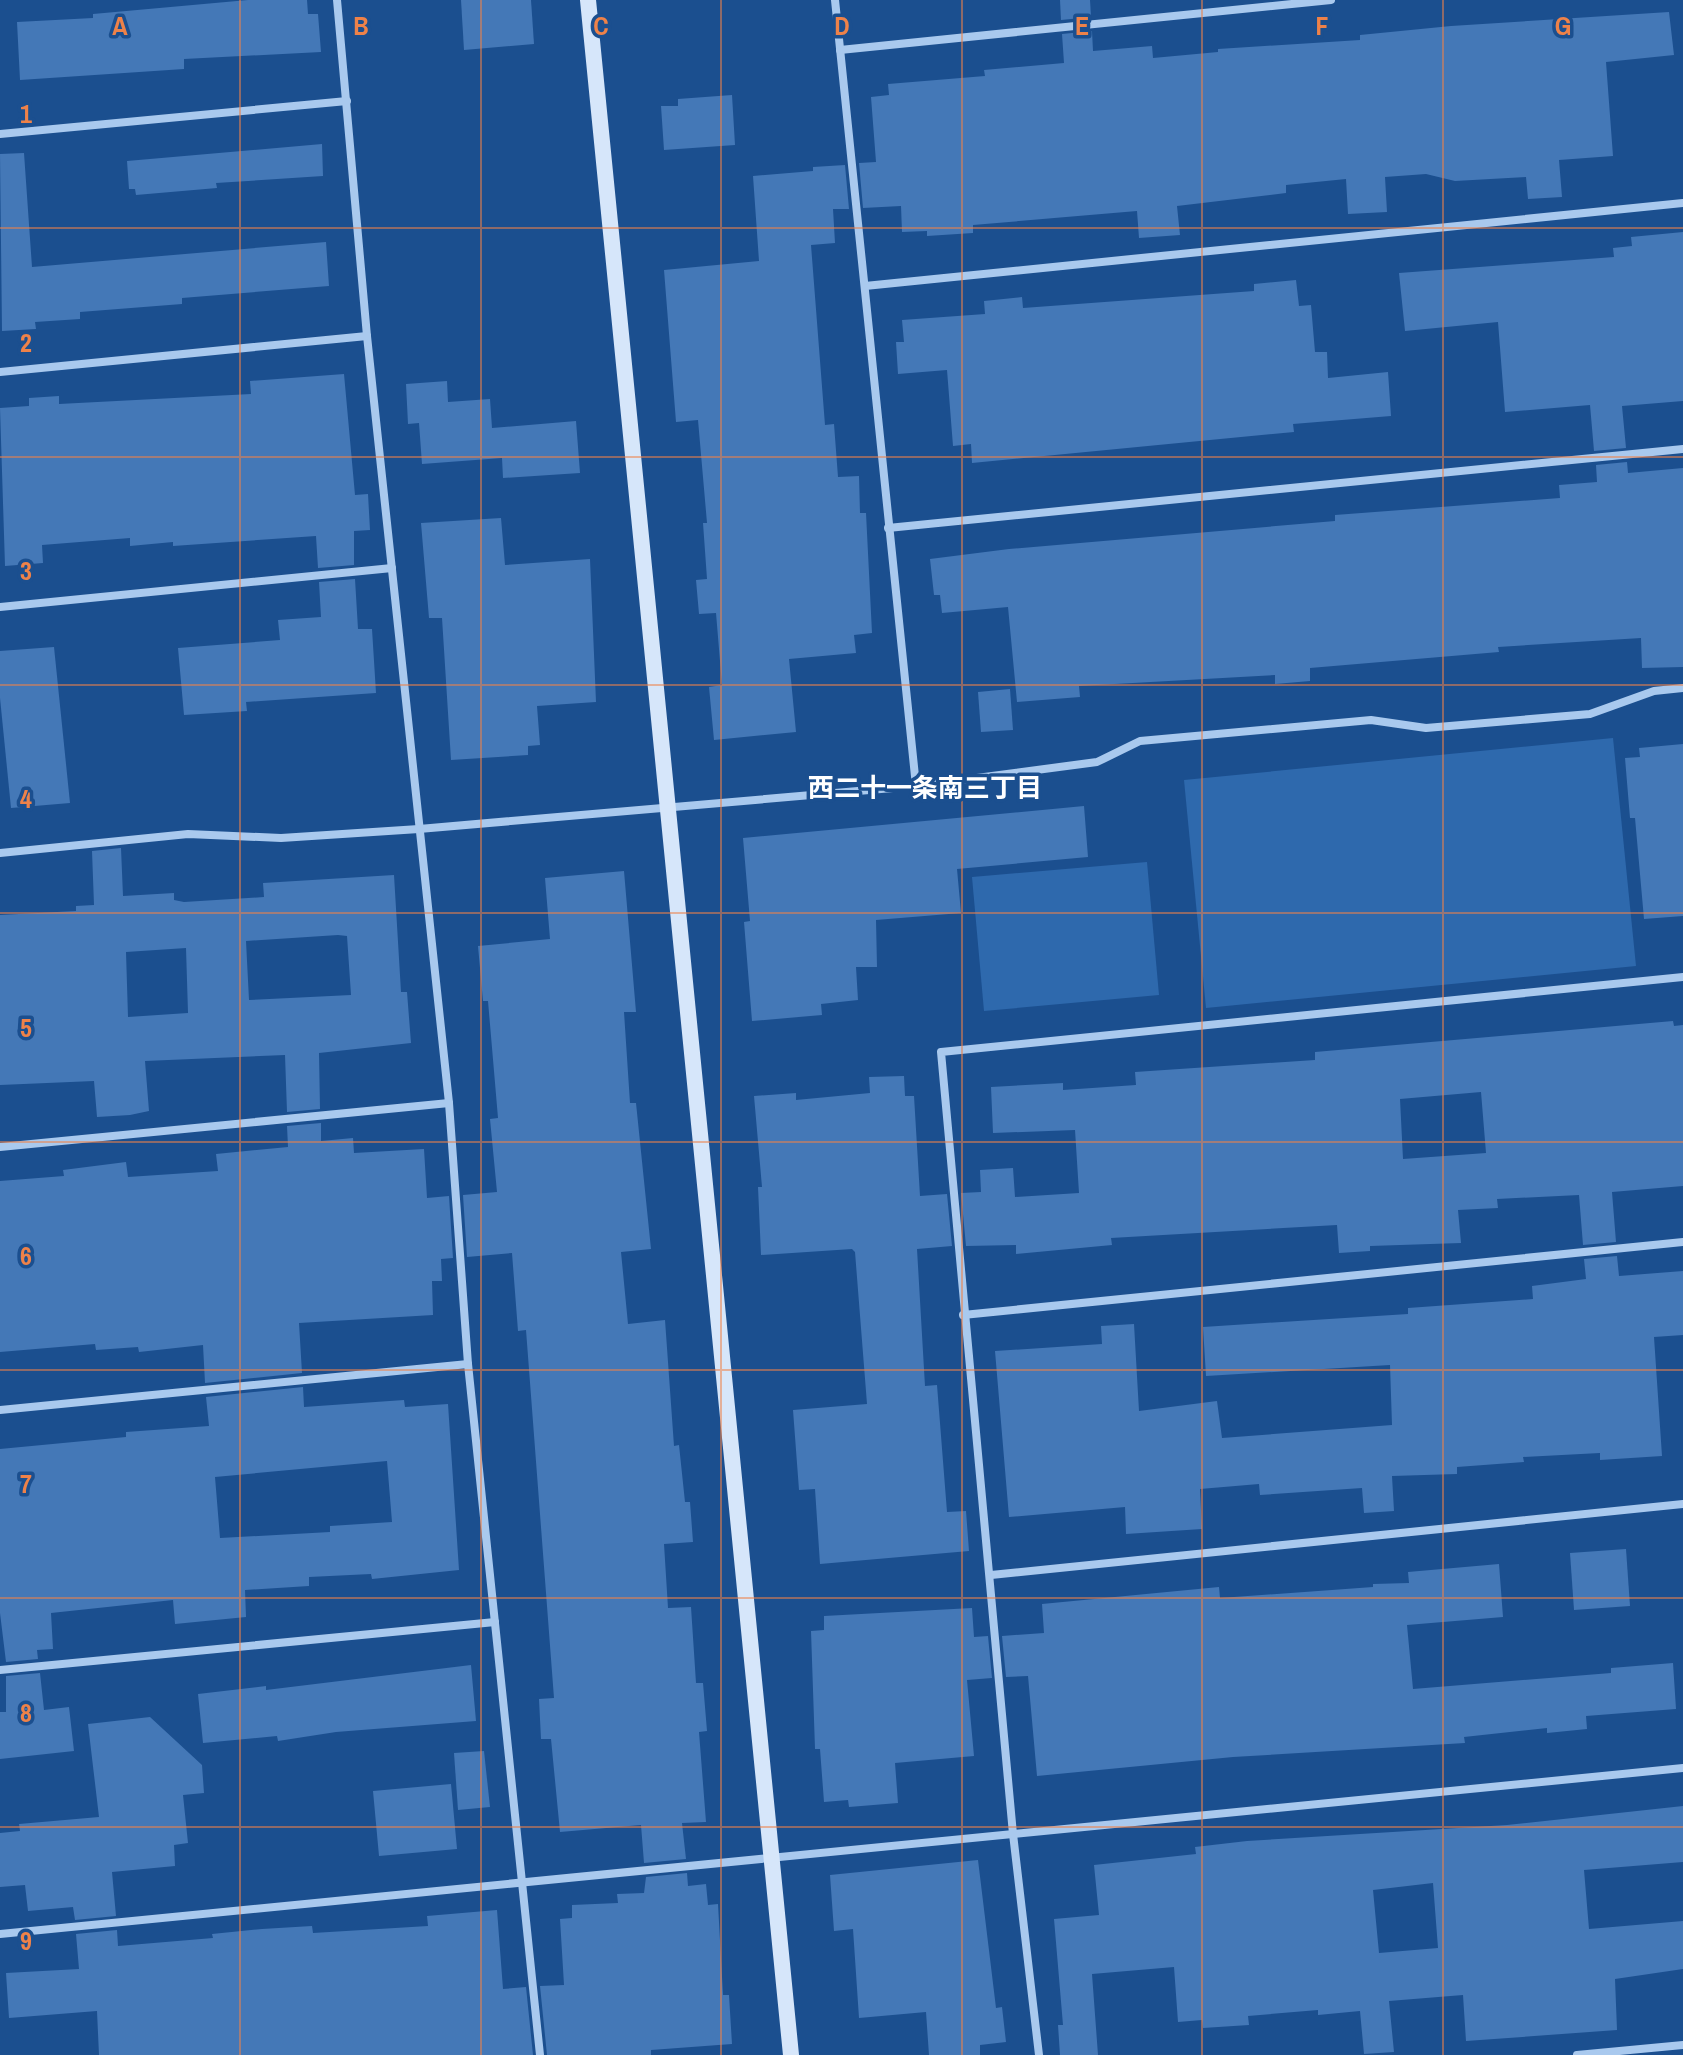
<svg xmlns="http://www.w3.org/2000/svg" width="1683" height="2055" viewBox="0 0 1683 2055" font-family="'Archivo Narrow','Noto Sans JP',sans-serif">
<style>
.green{fill:#2e69ad}
.building{fill:#4478b7;fill-rule:evenodd}
.lines{fill:none;stroke-linecap:round;stroke-linejoin:round}
.street{stroke:#a9c9ee;stroke-width:8}
.secondary{stroke:#d6e6fa;stroke-width:16}
.grid{fill:none;stroke:#ee8249;stroke-width:2;stroke-opacity:0.55}
.labels{text-anchor:middle;dominant-baseline:central;stroke-width:7;stroke-linejoin:round;paint-order:stroke}
.neighbourhood-label{font-size:26px;font-weight:bold;fill:#fff;stroke:#1b4f8f}
.grid-label{font-size:26px;text-anchor:middle;font-weight:bold;fill:#ee8249;stroke:#1b4f8f;stroke-width:7;stroke-linejoin:round;paint-order:stroke}
</style>
<rect width="100%" height="100%" fill="#1b4f8f"/>
<!-- green -->
<g class="green">
<polygon points="1613,738 1636,966 1206,1008 1184,780"/>
<polygon points="1147,862 1159,995 984,1011 972,877"/>
</g>
<!-- building -->
<g class="building">
<polygon points="248,0 307,0 308,14 318,14 321,52 184,59 184,69 20,80 17,22 93,18 93,14"/>
<polygon points="461,0 531,0 534,44 464,50"/>
<polygon points="1060,0 1090,0 1091,17 1061,20"/>
<polygon points="1669,12 1674,55 1606,62 1613,156 1559,160 1562,197 1528,199 1526,177 1455,181 1426,174 1385,177 1387,212 1348,214 1346,179 1286,185 1286,193 1177,206 1180,235 1139,238 1137,211 973,225 973,233 927,236 927,231 902,232 901,206 863,208 859,163 876,162 871,97 889,95 888,84 985,76 984,70 1064,63 1062,34 1092,31 1093,51 1152,46 1153,58 1218,52 1218,49 1360,40 1360,35 1451,26"/>
<polygon points="732,95 735,145 664,150 661,106 678,106 678,99"/>
<polygon points="322,144 323,176 216,183 217,188 136,195 135,189 129,189 127,161"/>
<polygon points="24,153 32,267 326,242 329,286 182,298 182,304 80,312 80,319 35,322 36,329 2,331 0,154"/>
<polygon points="845,165 849,209 833,209 835,243 811,245 825,425 834,424 838,477 859,476 860,513 866,513 872,633 854,635 856,653 789,659 796,732 714,740 709,687 722,685 716,613 699,614 696,580 707,579 703,523 707,523 698,420 676,422 664,270 759,261 753,176 813,171 813,167"/>
<polygon points="1683,232 1683,401 1622,406 1626,448 1594,451 1590,405 1505,412 1498,322 1405,331 1399,273 1614,257 1613,248 1632,246 1631,237"/>
<polygon points="1296,280 1299,306 1311,305 1315,352 1327,352 1328,378 1388,372 1391,416 1293,424 1294,432 972,463 971,444 953,446 947,370 898,374 896,342 904,342 902,320 985,314 984,301 1022,297 1023,308 1254,291 1254,284"/>
<polygon points="344,374 355,495 368,494 370,530 354,531 354,565 318,568 316,536 173,546 173,542 130,546 130,538 42,545 43,563 5,566 0,408 29,406 29,398 59,396 59,404 251,394 250,381"/>
<polygon points="447,381 448,402 490,399 492,428 576,421 580,473 503,478 502,458 422,464 419,423 408,424 406,384"/>
<polygon points="1627,462 1628,473 1683,468 1683,667 1642,668 1641,638 1498,647 1499,652 1310,668 1310,681 1275,684 1275,675 1079,686 1080,697 1017,702 1008,607 942,613 940,595 934,595 930,559 1009,549 1335,521 1335,515 1560,498 1559,485 1597,482 1596,465"/>
<polygon points="501,518 505,565 590,559 596,702 537,706 540,745 528,746 528,755 451,760 442,618 429,618 421,523"/>
<polygon points="355,579 358,629 372,629 376,693 246,702 247,711 184,715 178,648 280,640 278,620 321,617 319,582"/>
<polygon points="54,647 70,803 11,808 0,698 0,651"/>
<polygon points="1010,689 1013,730 981,732 978,692"/>
<polygon points="1683,744 1683,916 1644,919 1635,818 1630,818 1625,758 1640,757 1639,748"/>
<polygon points="1084,806 1088,857 957,869 961,913 876,920 877,967 856,967 858,1000 821,1004 822,1015 752,1021 744,922 750,921 743,838"/>
<path d="M 121,848 L 123,896 L 174,893 L 174,900 L 184,902 L 264,897 L 263,883 L 394,875 L 401,992 L 407,992 L 411,1043 L 319,1053 L 320,1109 L 287,1112 L 285,1055 L 145,1061 L 149,1111 L 130,1115 L 97,1117 L 94,1081 L 0,1085 L 0,915 L 76,911 L 76,906 L 94,905 L 92,851 ZM 338,935 L 347,936 L 351,995 L 249,1000 L 246,941 ZM 186,948 L 188,1013 L 128,1017 L 126,952 Z"/>
<polygon points="624,871 636,1012 624,1012 630,1103 636,1103 651,1249 621,1252 628,1324 665,1320 674,1446 679,1445 685,1502 690,1502 693,1542 664,1544 668,1608 691,1607 696,1683 703,1683 707,1731 699,1732 706,1822 682,1823 686,1859 644,1863 641,1825 560,1832 551,1739 541,1739 539,1699 554,1698 526,1330 518,1331 512,1253 467,1257 463,1195 497,1192 490,1119 498,1118 488,1001 483,1001 478,946 550,939 545,878"/>
<path d="M 1673,1021 L 1674,1026 L 1683,1025 L 1683,1186 L 1612,1192 L 1616,1242 L 1583,1245 L 1579,1195 L 1497,1199 L 1498,1208 L 1458,1210 L 1461,1243 L 1370,1246 L 1370,1251 L 1339,1253 L 1337,1225 L 1111,1238 L 1112,1245 L 1016,1254 L 1016,1245 L 966,1246 L 961,1193 L 981,1192 L 980,1170 L 1013,1168 L 1015,1197 L 1079,1193 L 1075,1130 L 993,1133 L 991,1087 L 1063,1083 L 1063,1090 L 1136,1085 L 1135,1072 L 1315,1060 L 1315,1052 ZM 1481,1092 L 1486,1153 L 1403,1159 L 1400,1099 Z"/>
<polygon points="904,1076 905,1096 914,1096 920,1196 947,1194 952,1246 917,1249 925,1386 937,1385 947,1512 966,1511 969,1551 820,1564 815,1489 799,1490 793,1410 867,1404 855,1252 852,1249 761,1255 758,1187 762,1187 754,1096 796,1093 796,1100 870,1093 869,1077"/>
<polygon points="321,1123 321,1141 353,1138 354,1153 424,1149 427,1198 449,1196 453,1258 441,1259 442,1281 432,1281 433,1315 299,1323 302,1373 205,1383 203,1345 139,1352 138,1347 96,1350 95,1344 0,1352 0,1181 64,1176 63,1170 126,1162 128,1177 218,1171 216,1154 288,1147 287,1126"/>
<polygon points="1617,1256 1619,1276 1683,1271 1683,1335 1654,1337 1662,1456 1600,1460 1600,1453 1523,1457 1524,1462 1457,1467 1457,1474 1392,1476 1394,1511 1364,1513 1362,1488 1260,1495 1259,1484 1200,1489 1202,1529 1126,1534 1125,1507 1009,1517 995,1351 1102,1344 1101,1326 1134,1324 1139,1411 1217,1401 1222,1438 1392,1425 1390,1365 1206,1376 1203,1327 1408,1314 1408,1308 1533,1299 1532,1286 1586,1279 1584,1259"/>
<path d="M 303,1387 L 304,1407 L 404,1400 L 405,1407 L 448,1404 L 459,1570 L 372,1579 L 371,1574 L 309,1577 L 309,1586 L 245,1590 L 246,1617 L 175,1624 L 173,1600 L 51,1613 L 53,1649 L 37,1650 L 38,1659 L 6,1662 L 0,1613 L 0,1449 L 126,1437 L 126,1432 L 209,1426 L 206,1397 ZM 387,1461 L 392,1522 L 330,1526 L 330,1532 L 220,1538 L 215,1477 Z"/>
<polygon points="1626,1549 1630,1606 1574,1610 1570,1553"/>
<polygon points="1499,1564 1503,1617 1407,1625 1413,1689 1611,1673 1611,1668 1673,1663 1676,1709 1586,1716 1587,1729 1547,1733 1547,1728 1464,1737 1465,1743 1233,1757 1037,1776 1028,1676 1006,1677 1002,1636 1044,1633 1042,1604 1219,1587 1220,1598 1373,1587 1373,1584 1409,1583 1408,1572"/>
<polygon points="972,1608 974,1637 988,1636 992,1678 967,1680 974,1756 895,1763 898,1803 849,1807 848,1800 824,1802 820,1749 815,1749 811,1631 824,1630 824,1616"/>
<polygon points="471,1665 476,1721 336,1732 278,1741 277,1736 203,1743 198,1694 266,1686 266,1690"/>
<polygon points="40,1673 44,1710 69,1707 74,1751 0,1759 0,1712 6,1712 6,1676"/>
<polygon points="150,1717 202,1765 204,1793 183,1795 188,1843 174,1845 175,1866 112,1872 116,1916 75,1920 73,1907 28,1911 25,1885 0,1887 0,1833 20,1831 19,1824 99,1817 88,1724"/>
<polygon points="484,1751 490,1807 458,1810 454,1753"/>
<polygon points="451,1784 457,1849 379,1856 373,1791"/>
<path d="M 1683,1806 L 1683,1862 L 1584,1870 L 1589,1929 L 1683,1921 L 1683,1969 L 1615,1979 L 1617,2030 L 1466,2041 L 1463,1995 L 1389,2001 L 1394,2052 L 1364,2054 L 1360,2011 L 1318,2015 L 1318,2010 L 1248,2016 L 1249,2025 L 1203,2028 L 1202,2020 L 1178,2022 L 1174,1967 L 1092,1974 L 1098,2055 L 1060,2055 L 1058,2025 L 1063,2025 L 1054,1919 L 1099,1915 L 1094,1865 L 1196,1854 L 1195,1847 L 1247,1841 L 1507,1825 ZM 1433,1883 L 1438,1948 L 1379,1953 L 1373,1890 Z"/>
<polygon points="978,1860 996,2008 1002,2007 1006,2042 980,2045 980,2055 929,2055 926,2012 859,2018 853,1929 834,1931 830,1875"/>
<polygon points="687,1873 688,1886 706,1884 708,1905 718,1904 723,1995 729,1995 732,2044 651,2050 651,2055 547,2055 540,1986 564,1985 560,1919 572,1918 572,1905 618,1903 617,1894 644,1893 646,1877"/>
<polygon points="497,1910 503,1989 526,1987 533,2055 99,2055 97,2011 9,2018 6,1973 79,1969 76,1934 117,1930 118,1946 213,1938 212,1934 262,1929 312,1926 313,1933 428,1926 427,1916"/>
</g>
<g class="lines">
<!-- street -->
<g class="street">
<polyline points="337,0 367,336 449,1103 468,1364 540,2055"/>
<polyline points="835,0 916,786"/>
<polyline points="840,50 1331,0"/>
<polyline points="0,134 347,101"/>
<polyline points="865,286 1683,203"/>
<polyline points="0,372 367,336"/>
<polyline points="888,528 1683,449"/>
<polyline points="0,607 392,568"/>
<polyline points="0,853 188,834 281,838 419,829 916,786 1097,762 1140,741 1371,720 1426,728 1590,714 1654,691 1683,688"/>
<polyline points="0,1147 449,1103"/>
<polyline points="963,1315 1683,1242"/>
<polyline points="0,1410 468,1364"/>
<polyline points="991,1575 1683,1504"/>
<polyline points="0,1670 495,1622"/>
<polyline points="0,1934 1683,1768"/>
<polyline points="1039,2055 1013,1834 941,1052 1683,977"/>
<polyline points="1577,2055 1683,2045"/>
</g>
<!-- secondary -->
<polyline class="secondary" points="588,0 791,2055"/>
</g>
<!-- grid -->
<path class="grid" d="M 240,0 L 240,2055M 481,0 L 481,2055M 721,0 L 721,2055M 962,0 L 962,2055M 1202,0 L 1202,2055M 1443,0 L 1443,2055M 0,228 L 1683,228M 0,457 L 1683,457M 0,685 L 1683,685M 0,913 L 1683,913M 0,1142 L 1683,1142M 0,1370 L 1683,1370M 0,1598 L 1683,1598M 0,1827 L 1683,1827"/>
<g class="labels">
<!-- neighbourhood labels -->
<g class="neighbourhood-label">
<text x="925" y="787">西二十一条南三丁目</text>
</g>
</g>
<g class="grid-label">
<text x="120" y="35">A</text>
<text x="361" y="35">B</text>
<text x="601" y="35">C</text>
<text x="842" y="35">D</text>
<text x="1082" y="35">E</text>
<text x="1322" y="35">F</text>
<text x="1563" y="35">G</text>
<text x="26" y="123">1</text>
<text x="26" y="352">2</text>
<text x="26" y="580">3</text>
<text x="26" y="808">4</text>
<text x="26" y="1037">5</text>
<text x="26" y="1265">6</text>
<text x="26" y="1493">7</text>
<text x="26" y="1722">8</text>
<text x="26" y="1950">9</text>
</g>
</svg>
